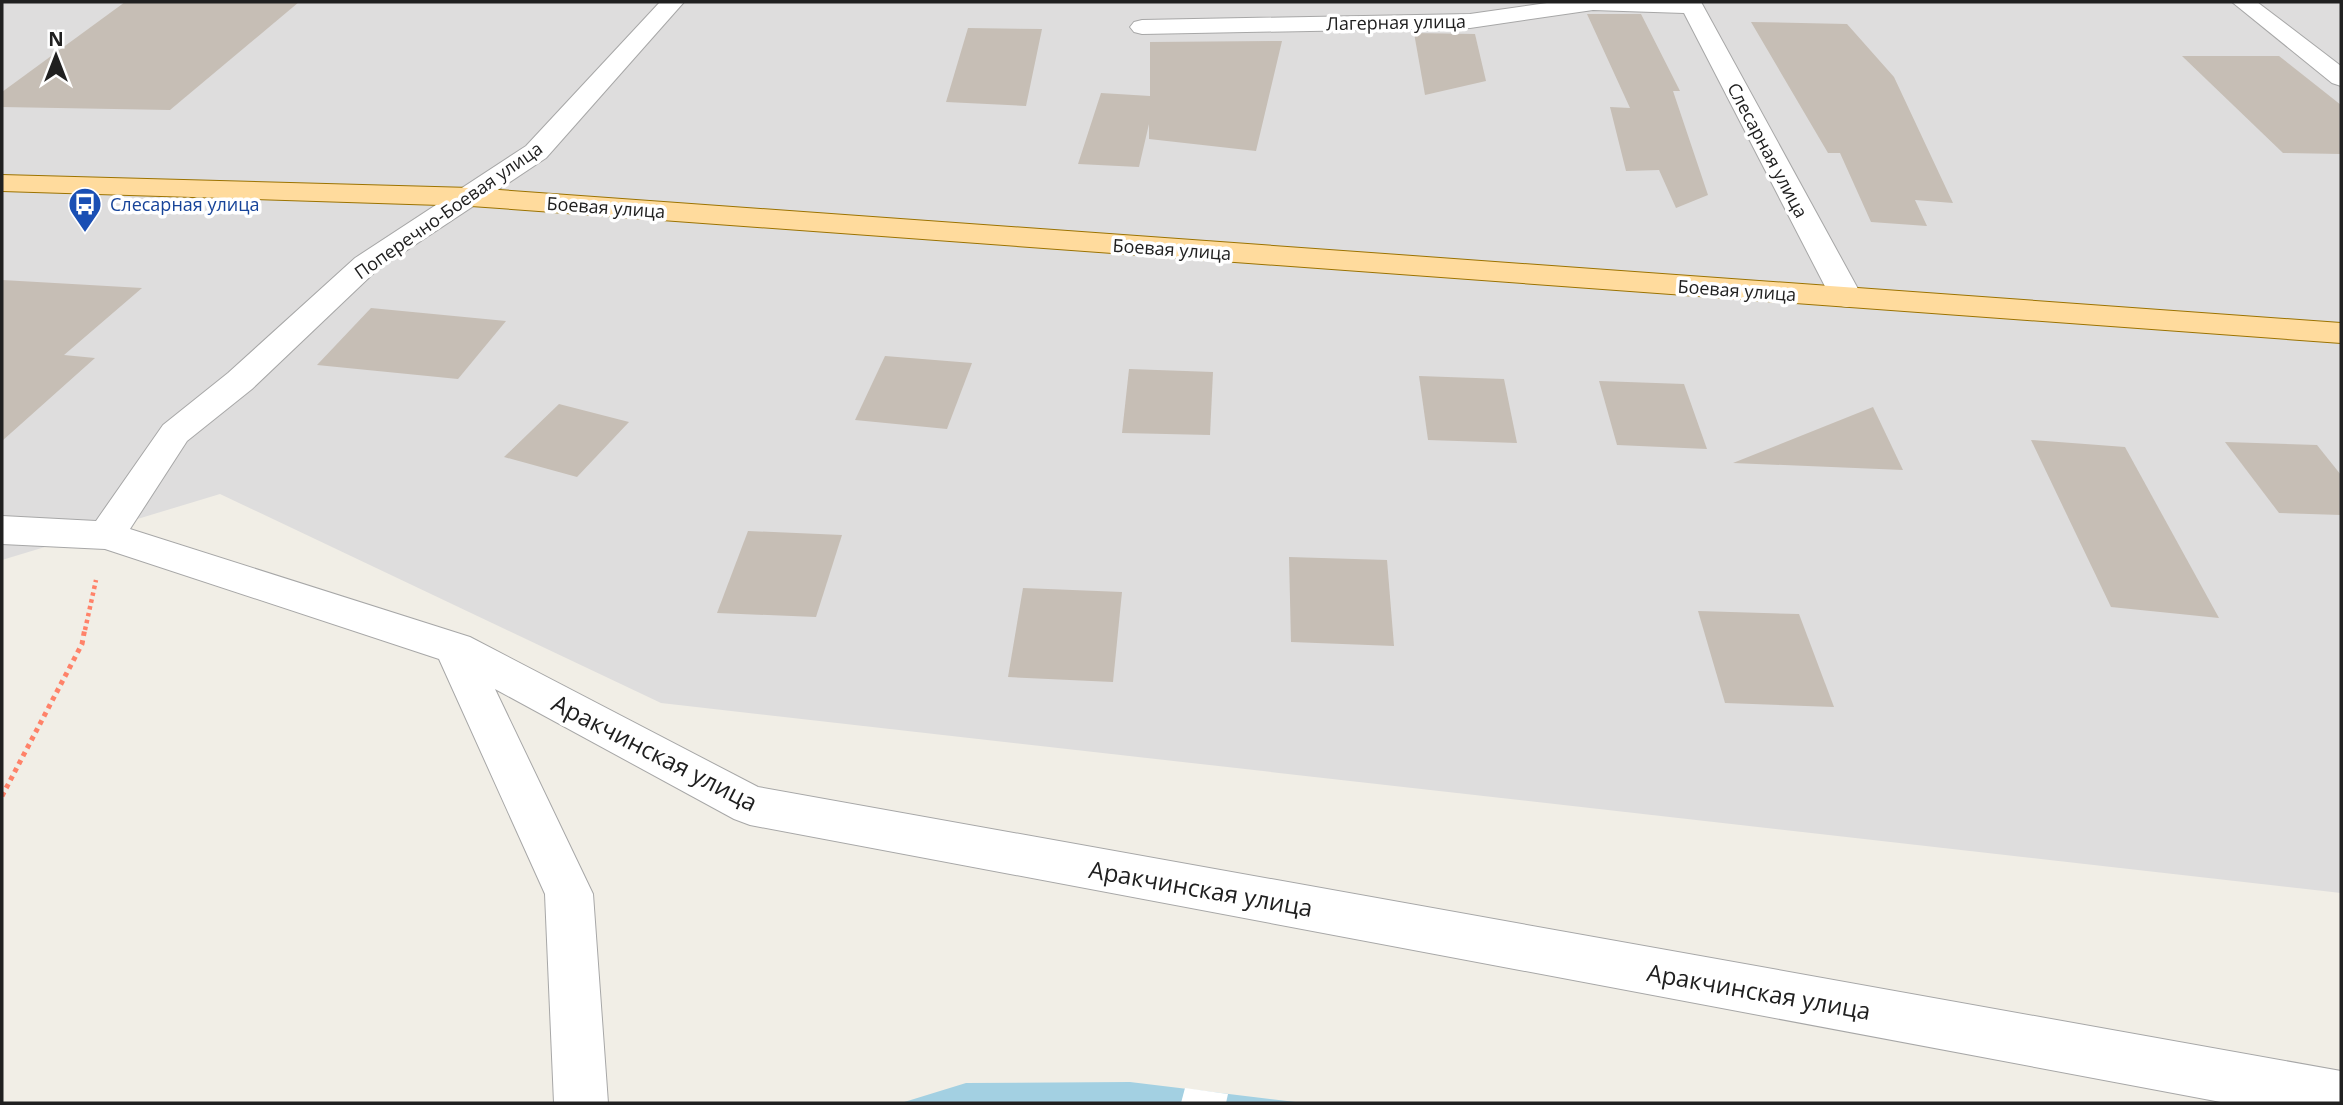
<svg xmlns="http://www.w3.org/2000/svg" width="2343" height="1105" viewBox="0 0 2343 1105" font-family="'Open Sans',sans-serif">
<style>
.residential{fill:#dedddd}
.water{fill:#a3d0e2}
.pier{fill:#fff}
.building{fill:#c6beb5}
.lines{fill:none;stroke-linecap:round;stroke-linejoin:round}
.minor-casing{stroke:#a7a7a7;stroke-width:2}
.major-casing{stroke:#9c7300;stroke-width:2}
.path-far1{stroke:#ff8269;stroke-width:4.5;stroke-dasharray:3.5 3.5;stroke-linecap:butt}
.path{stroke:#ff8269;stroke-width:5;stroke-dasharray:4.5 4.5;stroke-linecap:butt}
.minor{fill:#fff;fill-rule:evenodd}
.major{fill:#ffdb9d;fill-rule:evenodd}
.labels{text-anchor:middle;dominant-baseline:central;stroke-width:7;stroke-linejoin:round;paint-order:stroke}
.far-street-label{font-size:18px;fill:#202020;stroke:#fff}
.far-transit-label{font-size:18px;fill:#164399;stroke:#fff;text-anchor:start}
.near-street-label{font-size:24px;fill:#202020;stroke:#fff}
</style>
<rect width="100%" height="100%" fill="#f1eee6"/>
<!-- residential -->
<polygon class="residential" points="2,2 2341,2 2341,893 661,703 220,494 2,560"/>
<!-- water -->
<polygon class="water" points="1130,1082 1304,1103 901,1103 966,1083"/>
<!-- pier -->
<polygon class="pier" points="1185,1088 1228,1094 1226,1103 1181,1103"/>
<!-- building -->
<g class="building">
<polygon points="125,2 299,2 170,110 2,107 2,92"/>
<polygon points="1587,14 1641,14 1680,91 1673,91 1708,195 1676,208 1659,170 1626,171 1610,107 1630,108"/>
<polygon points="1751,22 1847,24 1894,77 1953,203 1915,200 1927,226 1871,222 1840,153 1828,153"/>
<polygon points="968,28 1042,29 1026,106 946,102"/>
<polygon points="1414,33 1475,34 1486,81 1425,95"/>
<polygon points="1282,41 1256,151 1149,139 1149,124 1139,167 1078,164 1101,93 1150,96 1150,42"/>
<polygon points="2182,56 2279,56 2341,105 2341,154 2283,153"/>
<polygon points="2,280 142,288 64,355 95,358 2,441"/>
<polygon points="371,308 506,321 458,379 317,365"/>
<polygon points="885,356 972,363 947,429 855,420"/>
<polygon points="1129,369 1213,372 1210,435 1122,433"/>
<polygon points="1419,376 1504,379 1517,443 1428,440"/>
<polygon points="1599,381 1684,384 1707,449 1617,445"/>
<polygon points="559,404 629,422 577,477 504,457"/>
<polygon points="1873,407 1903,470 1733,463"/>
<polygon points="2031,440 2125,447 2219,618 2111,607"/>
<polygon points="2225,442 2317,445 2341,475 2341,515 2279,513"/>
<polygon points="748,531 842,535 816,617 717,613"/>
<polygon points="1289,557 1387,560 1394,646 1291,642"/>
<polygon points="1023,588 1122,592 1113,682 1008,677"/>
<polygon points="1698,611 1799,614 1834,707 1725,703"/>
</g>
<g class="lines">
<defs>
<g id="minor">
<polygon points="660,2 684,2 546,158 377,270 252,389 187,441 130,529 470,637 758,787 2341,1071 2341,1103 2226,1103 750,825 734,819 495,689 593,894 608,1103 554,1103 545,894 439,659 105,549 2,544 2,516 96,521 163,425 228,373 355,258 526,146"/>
<polygon points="1554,2 1701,2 1863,298 1858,305 1847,307 1836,305 1831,298 1684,13 1593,10 1470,28 1142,34 1134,32 1130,27 1134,22 1142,20 1470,14"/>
<polygon points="2232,2 2257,2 2341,66 2341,86 2332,83"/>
</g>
<polygon id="major" points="2,175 471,188 2341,323 2341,343 471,206 2,191"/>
</defs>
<!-- minor casing -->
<use href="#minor" class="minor-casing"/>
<!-- major casing -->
<use href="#major" class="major-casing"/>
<!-- path-far1 -->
<polyline class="path-far1" points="85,630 96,580"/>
<!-- path -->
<polyline class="path" points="2,796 82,644 85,628"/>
<!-- minor -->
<use href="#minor" class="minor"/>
<!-- major -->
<use href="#major" class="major"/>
</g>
<!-- icons -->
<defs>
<symbol id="bus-pin" viewBox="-11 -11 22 30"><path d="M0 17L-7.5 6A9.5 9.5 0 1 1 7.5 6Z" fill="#1a4fb4" stroke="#fff"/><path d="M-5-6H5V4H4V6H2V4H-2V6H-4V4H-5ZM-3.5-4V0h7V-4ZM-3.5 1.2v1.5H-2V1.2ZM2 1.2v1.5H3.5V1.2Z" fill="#fff"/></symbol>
</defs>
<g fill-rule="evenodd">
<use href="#bus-pin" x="66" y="185" width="38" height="52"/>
</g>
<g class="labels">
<!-- far-street labels -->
<g class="far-street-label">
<text transform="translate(1396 22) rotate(-1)">Лагерная улица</text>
<text transform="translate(1768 150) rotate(62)">Слесарная улица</text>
<text transform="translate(606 207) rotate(4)">Боевая улица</text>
<text transform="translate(448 210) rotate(-35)">Поперечно-Боевая улица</text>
<text transform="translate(1172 249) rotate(4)">Боевая улица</text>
<text transform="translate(1737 290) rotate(4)">Боевая улица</text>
</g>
<!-- far-transit labels -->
<g class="far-transit-label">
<text x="110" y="204">Слесарная улица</text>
</g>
<!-- near-street labels -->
<g class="near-street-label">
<text transform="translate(655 752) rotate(27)">Аракчинская улица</text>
<text transform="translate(1201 888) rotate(10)">Аракчинская улица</text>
<text transform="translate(1759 991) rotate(10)">Аракчинская улица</text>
</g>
</g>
<!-- border -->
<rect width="2343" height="1105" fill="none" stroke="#202020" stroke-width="7"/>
<!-- north arrow -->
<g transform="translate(56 56)" stroke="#ffffff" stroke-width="5" paint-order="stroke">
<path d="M0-5L12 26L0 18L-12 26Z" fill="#202020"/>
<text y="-10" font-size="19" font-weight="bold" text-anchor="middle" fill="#202020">N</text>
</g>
</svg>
